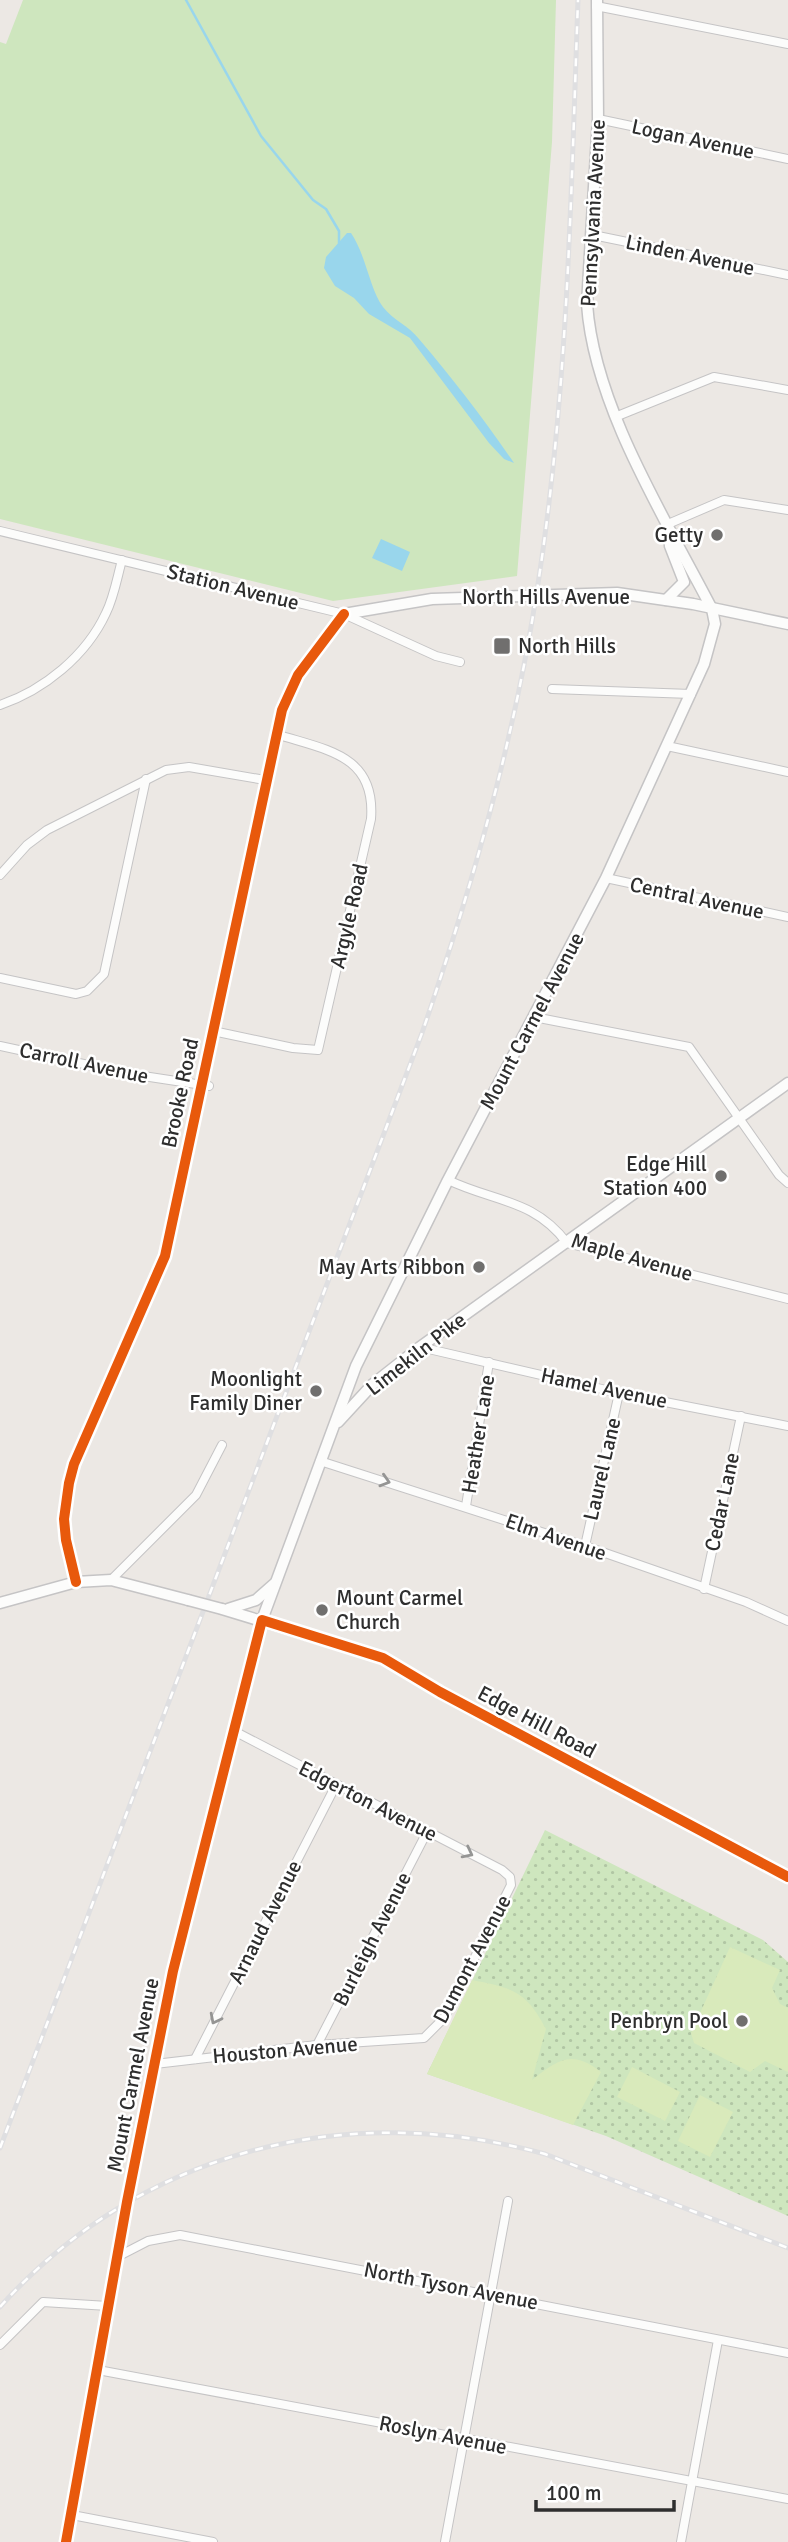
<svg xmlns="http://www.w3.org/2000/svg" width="788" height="2542" viewBox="0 0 788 2542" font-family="Signika,sans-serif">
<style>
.grass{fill:#cee6be}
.park{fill:url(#park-dots)}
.pitch{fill:#d9eabb}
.water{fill:#99d6ec}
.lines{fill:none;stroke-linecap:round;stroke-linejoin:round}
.stream{stroke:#99d6ec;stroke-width:2.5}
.street-casing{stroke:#c5c4c5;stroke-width:10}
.secondary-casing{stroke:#c5c4c5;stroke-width:13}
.street{stroke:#fcfcfb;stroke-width:8}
.secondary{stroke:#fcfcfb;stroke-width:10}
.rail-casing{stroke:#dfdfe1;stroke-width:5}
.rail{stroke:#fff;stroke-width:2.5;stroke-dasharray:8;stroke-linecap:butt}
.secondary-bridge-casing{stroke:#c5c4c5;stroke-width:13;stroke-linecap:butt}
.secondary-bridge{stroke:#fcfcfb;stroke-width:10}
.cycleway-casing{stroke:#fff;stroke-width:15}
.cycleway{stroke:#e8590c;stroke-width:10}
.oneway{stroke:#959594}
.poi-dot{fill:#706f6e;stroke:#fff;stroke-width:2.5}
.labels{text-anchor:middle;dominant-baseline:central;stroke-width:5;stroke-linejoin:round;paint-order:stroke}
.street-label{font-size:21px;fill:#2e2e2e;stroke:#fff}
.poi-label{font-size:21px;fill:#2e2e2e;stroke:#fff;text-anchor:end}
</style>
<defs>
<pattern id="park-dots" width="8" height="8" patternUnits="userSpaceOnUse" patternTransform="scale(1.75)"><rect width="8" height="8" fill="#cee6be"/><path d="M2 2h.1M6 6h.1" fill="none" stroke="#b1c6a4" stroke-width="1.8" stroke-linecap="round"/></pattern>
</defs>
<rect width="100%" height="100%" fill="#ece8e4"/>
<!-- grass -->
<polygon class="grass" points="23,0 556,0 552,142 517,576 333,601 0,519 0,42 6,44"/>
<!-- park -->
<polygon class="park" points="545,1830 763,1940 788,1962 788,2216 606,2136 427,2074"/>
<!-- pitch -->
<g class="pitch">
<polygon points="730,1947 780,1970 772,1988 780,2004 788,2008 788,2072 765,2061 750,2072 694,2043 691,2033"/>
<path d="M 472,1980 C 513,1988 526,1991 546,2029 L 532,2080 C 558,2060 571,2049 601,2072 L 573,2125 L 427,2074 Z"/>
<polygon points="632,2067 680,2092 665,2121 617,2097"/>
<polygon points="700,2095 733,2112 710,2157 678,2141"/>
</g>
<!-- water -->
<g class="water">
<path d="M 347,233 L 351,233 C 366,255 370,290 383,307 C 393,320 409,326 419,339 C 453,379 484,419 514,463 L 504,459 L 489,443 L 410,338 L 369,314 L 354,298 L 335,286 L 324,268 L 326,257 Z"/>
<polygon points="381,539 410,552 402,571 372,558"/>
</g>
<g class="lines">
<!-- stream -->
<polyline class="stream" points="186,0 261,136 313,200 326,209 339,231 339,243"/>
<defs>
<g id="street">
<polyline points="596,6 788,44"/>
<polyline points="598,119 788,159"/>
<polyline points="593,235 788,275"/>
<polyline points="615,417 714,377 788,390"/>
<polyline points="668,524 724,500 788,510"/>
<polyline points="0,531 344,614 436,656 460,662"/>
<polyline points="552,689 691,694"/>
<path d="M 0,705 C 44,690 86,656 106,613 C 114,597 117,578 122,560"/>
<polyline points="667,746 788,772"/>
<polyline points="0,875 27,845 47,830 166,770 189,767 265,780"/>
<polyline points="606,878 788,917"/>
<polyline points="0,978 76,994 87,991 104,974 146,779"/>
<polyline points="534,1017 689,1047 779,1175 788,1183"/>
<path d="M 213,1031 L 293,1048 L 318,1050 L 371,819 C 376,754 325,750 276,734"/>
<polyline points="0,1046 130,1074 209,1086"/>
<path d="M 448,1180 C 494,1202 534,1199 567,1243 L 788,1299"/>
<polyline points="420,1347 619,1393 788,1426"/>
<polyline points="320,1461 585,1546 746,1602 788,1621"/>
<polyline points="466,1506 489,1362"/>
<polyline points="585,1546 619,1393"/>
<polyline points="111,1580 196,1495 222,1445"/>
<polyline points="76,1582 66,1540 64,1519 69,1483 74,1464 165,1256 282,710 298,675 344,614"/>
<polyline points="704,1589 741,1416"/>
<polyline points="317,2045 427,1832"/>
<polyline points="195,2059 336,1785"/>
<polyline points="155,2064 317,2045 424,2038 445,2017 511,1885 510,1877 502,1870 234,1731"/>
<polyline points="117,2257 148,2241 180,2235 788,2353"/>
<polyline points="0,2345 43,2302 108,2306"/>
<polyline points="98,2370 788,2499"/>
<polyline points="72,2515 213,2542"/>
<polyline points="445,2542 508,2201"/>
<polyline points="681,2542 718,2340"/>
</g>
<g id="secondary">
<polyline points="666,600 684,582 670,546 669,530"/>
<polyline points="344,614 432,599 617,593 693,604 788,624"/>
<polyline points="338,1422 373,1384 420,1347 788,1083"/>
<polyline points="0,1603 76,1582 111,1580 188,1600"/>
<polyline points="222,1609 383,1658 440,1692 788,1877"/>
<polyline points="228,1609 256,1600 274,1584"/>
<path d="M 66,2542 L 127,2202 L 173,1971 L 262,1620 L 356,1366 L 448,1180 L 606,878 L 704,664 L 715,624 L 712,609 C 665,518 594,406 587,304 L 598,119 L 597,0"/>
</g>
</defs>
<!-- street casing -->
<use href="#street" class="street-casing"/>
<!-- secondary casing -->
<use href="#secondary" class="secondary-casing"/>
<!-- street -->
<use href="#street" class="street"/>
<!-- secondary -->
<use href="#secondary" class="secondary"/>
<defs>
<g id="rail">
<path d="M 0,2148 L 422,1033 C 472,887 515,738 538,584 C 568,391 571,195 578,0"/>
<path d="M 0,2307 C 139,2151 346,2099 545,2154 L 788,2248"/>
</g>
</defs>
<!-- rail casing -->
<use href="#rail" class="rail-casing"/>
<!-- rail -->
<use href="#rail" class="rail"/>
<defs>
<polyline id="secondary-bridge" points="188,1600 222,1609"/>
</defs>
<!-- secondary-bridge casing -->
<use href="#secondary-bridge" class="secondary-bridge-casing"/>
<!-- secondary-bridge -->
<use href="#secondary-bridge" class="secondary-bridge"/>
<defs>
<g id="cycleway">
<polyline points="76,1582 66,1540 64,1519 69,1483 74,1464 165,1256 282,710 298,675 344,614"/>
<polyline points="66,2542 127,2202 173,1971 262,1620 383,1658 440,1692 788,1877"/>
</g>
</defs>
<!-- cycleway casing -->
<use href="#cycleway" class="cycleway-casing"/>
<!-- cycleway -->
<use href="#cycleway" class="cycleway"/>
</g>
<!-- one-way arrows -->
<defs><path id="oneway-chevron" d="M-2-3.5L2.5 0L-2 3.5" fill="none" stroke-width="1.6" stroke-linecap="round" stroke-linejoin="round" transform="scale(1.75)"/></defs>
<g class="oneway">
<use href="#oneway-chevron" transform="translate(385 1481) rotate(17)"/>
<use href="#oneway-chevron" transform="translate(468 1853) rotate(27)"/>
<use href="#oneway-chevron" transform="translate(215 2019) rotate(117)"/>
</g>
<!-- markers -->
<g class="poi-dot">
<circle cx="717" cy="535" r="7"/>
<rect x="493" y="637" width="18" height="18" rx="3.5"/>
<circle cx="721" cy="1176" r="7"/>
<circle cx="479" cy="1267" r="7"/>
<circle cx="316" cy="1391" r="7"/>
<circle cx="322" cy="1610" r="7"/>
<circle cx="742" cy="2021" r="7"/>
</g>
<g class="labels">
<!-- street labels -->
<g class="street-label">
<text transform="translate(693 139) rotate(12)">Logan Avenue</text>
<text transform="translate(593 213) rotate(-87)">Pennsylvania Avenue</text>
<text transform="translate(690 255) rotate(12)">Linden Avenue</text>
<text transform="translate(233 587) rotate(14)">Station Avenue</text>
<text x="546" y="597">North Hills Avenue</text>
<text transform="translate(697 898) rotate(12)">Central Avenue</text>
<text transform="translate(349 916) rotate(-77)">Argyle Road</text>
<text transform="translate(532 1021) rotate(-62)">Mount Carmel Avenue</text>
<text transform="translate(84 1063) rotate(12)">Carroll Avenue</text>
<text transform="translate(180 1093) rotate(-78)">Brooke Road</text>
<text transform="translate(632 1257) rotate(16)">Maple Avenue</text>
<text transform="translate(416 1354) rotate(-38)">Limekiln Pike</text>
<text transform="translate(604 1388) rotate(12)">Hamel Avenue</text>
<text transform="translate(478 1434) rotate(-81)">Heather Lane</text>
<text transform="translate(602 1469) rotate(-77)">Laurel Lane</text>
<text transform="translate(722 1502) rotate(-78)">Cedar Lane</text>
<text transform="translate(556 1537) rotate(19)">Elm Avenue</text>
<text transform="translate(537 1722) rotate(28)">Edge Hill Road</text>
<text transform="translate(368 1801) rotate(27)">Edgerton Avenue</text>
<text transform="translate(265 1922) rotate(-63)">Arnaud Avenue</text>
<text transform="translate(372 1939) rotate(-63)">Burleigh Avenue</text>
<text transform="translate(472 1959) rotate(-62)">Dumont Avenue</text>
<text transform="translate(285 2050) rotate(-5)">Houston Avenue</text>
<text transform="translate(133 2075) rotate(-79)">Mount Carmel Avenue</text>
<text transform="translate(451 2286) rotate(11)">North Tyson Avenue</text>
<text transform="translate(443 2435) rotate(11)">Roslyn Avenue</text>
</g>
<!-- poi labels -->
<g class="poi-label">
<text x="703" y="535">Getty</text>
<text x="518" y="646" text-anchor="start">North Hills</text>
<text x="707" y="1164">Edge Hill<tspan x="707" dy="24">Station 400</tspan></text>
<text x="465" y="1267">May Arts Ribbon</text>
<text x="302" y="1379">Moonlight<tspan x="302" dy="24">Family Diner</tspan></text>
<text x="336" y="1598" text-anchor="start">Mount Carmel<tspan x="336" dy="24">Church</tspan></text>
<text x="728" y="2021">Penbryn Pool</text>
</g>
</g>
<!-- scale -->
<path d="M536 2500v10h138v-10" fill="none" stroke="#2e2e2e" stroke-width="3.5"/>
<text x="546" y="2500" font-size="21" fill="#2e2e2e" stroke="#ffffff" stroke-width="5" paint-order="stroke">100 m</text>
</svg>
